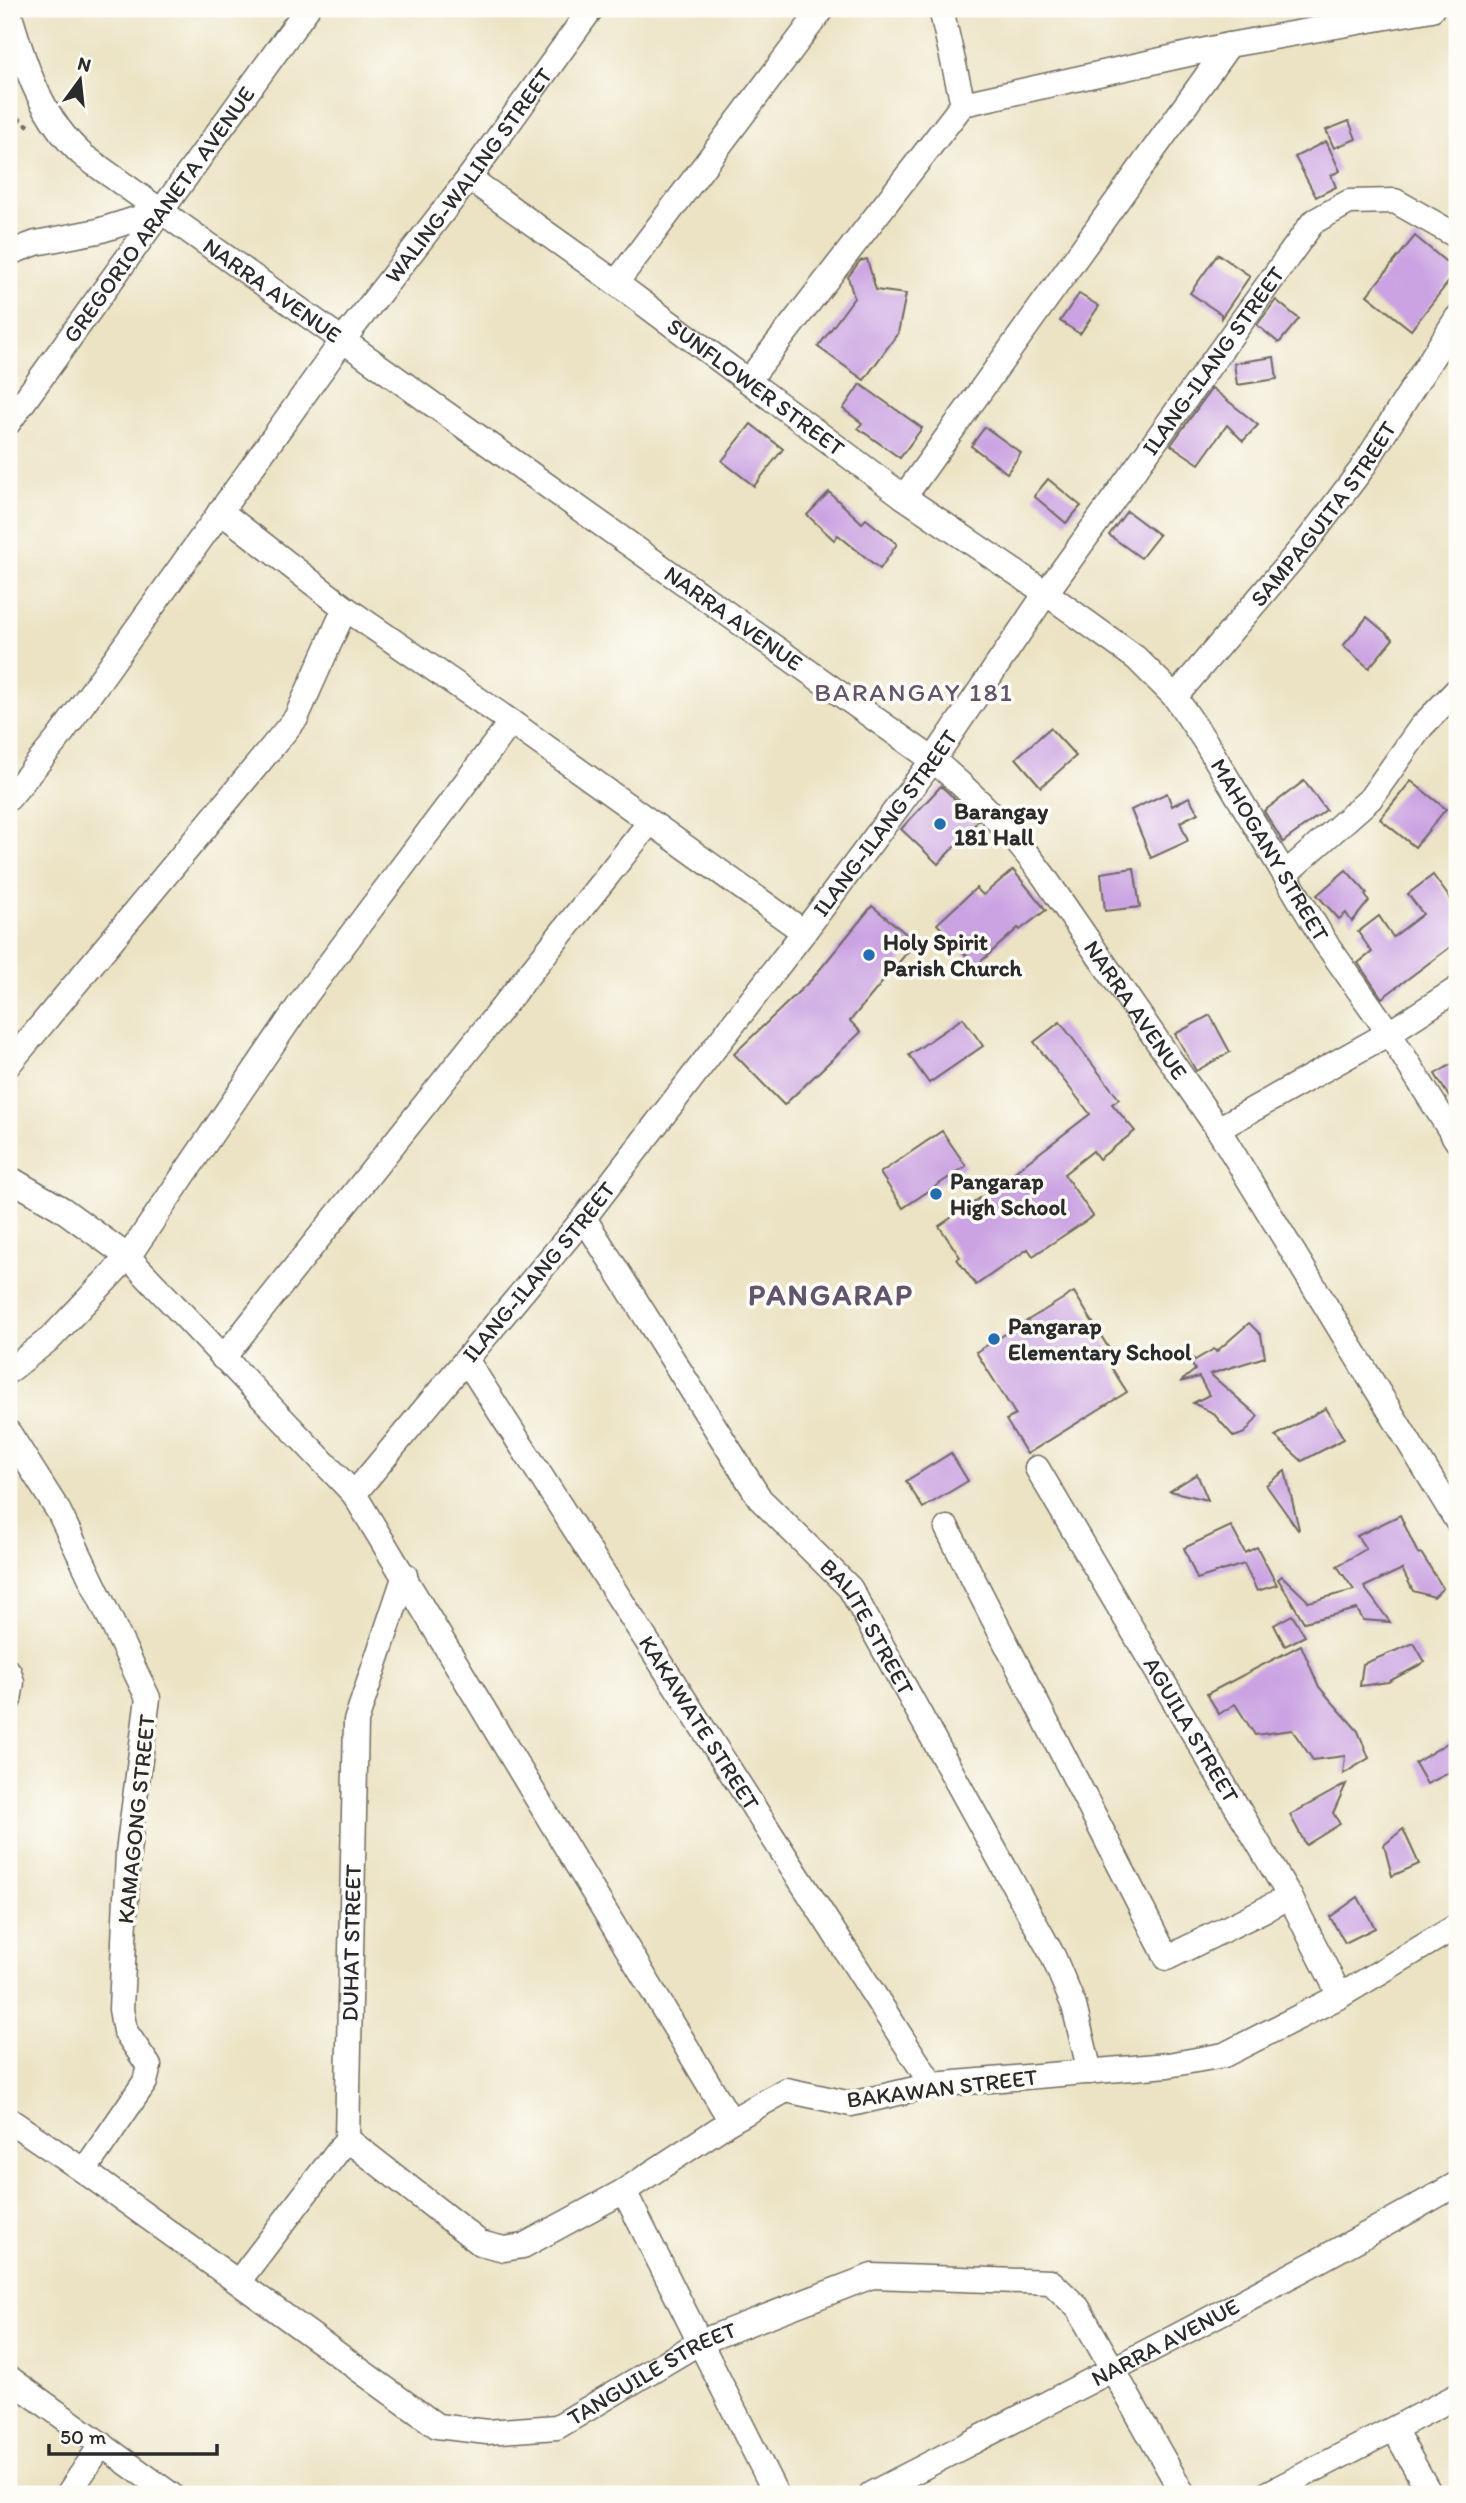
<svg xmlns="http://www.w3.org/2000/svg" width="1466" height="2503" viewBox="0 0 1466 2503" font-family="Itim,sans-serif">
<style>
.building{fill:#cba3e2}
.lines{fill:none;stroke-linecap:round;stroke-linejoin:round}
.minor-casing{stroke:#6f6b61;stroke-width:27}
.path{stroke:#6f6b61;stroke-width:4.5;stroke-dasharray:5 5;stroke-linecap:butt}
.minor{stroke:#fff;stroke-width:24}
.poi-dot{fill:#1f6fb2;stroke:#fdfcf7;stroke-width:2.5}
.labels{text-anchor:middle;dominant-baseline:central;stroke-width:7;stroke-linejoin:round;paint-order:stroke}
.street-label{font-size:23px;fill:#2b2b2b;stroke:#fdfcf7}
.poi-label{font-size:23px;font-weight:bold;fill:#2b2b2b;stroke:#fdfcf7;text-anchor:start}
.quarter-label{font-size:26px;letter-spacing:2px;fill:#63556b;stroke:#fdfcf7}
.district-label{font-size:30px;font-weight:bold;letter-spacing:2px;fill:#63556b;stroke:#fdfcf7}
</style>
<rect width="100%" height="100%" fill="#fdfcf7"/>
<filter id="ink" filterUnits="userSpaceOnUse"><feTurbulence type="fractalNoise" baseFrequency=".0143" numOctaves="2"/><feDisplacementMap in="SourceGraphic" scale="14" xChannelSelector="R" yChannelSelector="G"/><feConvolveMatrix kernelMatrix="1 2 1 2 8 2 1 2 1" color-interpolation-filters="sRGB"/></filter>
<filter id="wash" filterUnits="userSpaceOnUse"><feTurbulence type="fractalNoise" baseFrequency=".00686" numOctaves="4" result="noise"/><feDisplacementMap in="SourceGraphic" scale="28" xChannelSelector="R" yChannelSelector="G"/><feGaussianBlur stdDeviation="1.57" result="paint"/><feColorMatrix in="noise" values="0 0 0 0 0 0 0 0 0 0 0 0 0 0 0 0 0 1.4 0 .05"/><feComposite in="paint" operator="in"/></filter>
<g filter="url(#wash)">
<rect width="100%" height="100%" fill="#ece3c4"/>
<g id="blocks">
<!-- building -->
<g class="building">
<polygon points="1349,121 1356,139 1334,148 1326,130"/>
<polygon points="1326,141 1340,171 1331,175 1336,187 1316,197 1295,157"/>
<polygon points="1415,236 1457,271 1411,330 1367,295"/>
<polygon points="1218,254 1250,276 1221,318 1221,314 1190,293"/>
<polygon points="867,259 876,290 906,294 898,333 864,380 818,347 854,298 848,277 860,261"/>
<polygon points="1079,294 1099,306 1080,334 1060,321"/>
<polygon points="1276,300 1299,319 1279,343 1257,325"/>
<polygon points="1274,357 1277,379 1237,385 1234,363"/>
<polygon points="860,384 922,428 900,458 858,428 862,423 843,409"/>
<polygon points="1212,388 1258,425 1243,441 1227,425 1199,464 1171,445"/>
<polygon points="751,424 783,449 754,486 722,461"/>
<polygon points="985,427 1021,453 1007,473 971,446"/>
<polygon points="1048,479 1081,506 1066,523 1034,496"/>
<polygon points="829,492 862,523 866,519 897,544 880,569 838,535 834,540 807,515"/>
<polygon points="1127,511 1159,535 1141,558 1109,535"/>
<polygon points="1367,617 1393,639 1369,668 1343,646"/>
<polygon points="1050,728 1076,756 1041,787 1016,758"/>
<polygon points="1304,781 1326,810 1283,842 1264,811"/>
<polygon points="1411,781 1446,809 1415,847 1380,819"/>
<polygon points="941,786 978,821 938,864 901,829"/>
<polygon points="1167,793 1172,806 1189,797 1198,813 1180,822 1188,841 1151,858 1131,810"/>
<polygon points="1134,868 1140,907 1105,911 1101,873"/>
<polygon points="1013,870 1046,910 1020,930 1018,928 976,966 937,924 976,888 983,895"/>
<polygon points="1346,870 1367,893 1365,895 1369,901 1352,922 1346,913 1339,919 1317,895"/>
<polygon points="1433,875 1457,908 1457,942 1382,998 1358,963 1372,952 1358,932 1379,916 1393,937 1423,914 1408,894"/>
<polygon points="872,906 916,942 850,1021 861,1032 784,1105 734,1054 812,979"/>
<polygon points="1210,1015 1230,1052 1196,1071 1175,1034"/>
<polygon points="963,1018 983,1046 929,1083 909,1055"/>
<polygon points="1060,1022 1119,1099 1112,1104 1135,1131 1099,1159 1093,1151 1064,1174 1093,1216 1033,1256 1028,1249 976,1285 957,1259 960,1257 939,1226 986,1194 1090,1114 1034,1042"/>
<polygon points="1457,1061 1457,1110 1435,1074"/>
<polygon points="942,1131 966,1166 903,1208 880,1173"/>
<polygon points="1074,1292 1111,1352 1104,1356 1127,1392 1027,1454 1006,1420 1016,1415 976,1352"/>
<polygon points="1249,1323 1261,1335 1265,1357 1210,1374 1258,1416 1245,1433 1234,1437 1213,1413 1193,1403 1209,1395 1199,1377 1180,1382 1195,1370 1189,1358 1191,1357 1195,1360 1214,1349 1216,1352"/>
<polygon points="1326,1408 1344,1439 1302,1461 1275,1436"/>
<polygon points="951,1453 968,1481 923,1508 906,1481"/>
<polygon points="1285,1471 1299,1529 1298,1530 1266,1485"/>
<polygon points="1197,1474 1208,1500 1170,1491"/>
<polygon points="1400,1515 1418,1554 1421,1553 1443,1588 1434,1597 1413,1591 1402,1569 1364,1587 1390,1622 1363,1620 1357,1609 1304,1622 1278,1579 1282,1576 1309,1602 1354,1590 1337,1566 1366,1549 1357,1536"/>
<polygon points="1231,1526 1245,1553 1257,1547 1277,1585 1257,1591 1244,1564 1197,1579 1184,1548"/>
<polygon points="1292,1615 1305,1636 1285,1646 1274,1625"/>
<polygon points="1414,1643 1425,1662 1388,1682 1360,1686 1363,1664"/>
<polygon points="1301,1645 1319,1687 1358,1731 1369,1758 1343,1774 1345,1756 1313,1760 1292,1730 1255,1735 1235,1704 1219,1714 1207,1694"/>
<polygon points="1457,1737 1457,1769 1427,1784 1415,1763"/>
<polygon points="1346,1784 1333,1813 1340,1824 1306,1845 1290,1815"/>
<polygon points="1403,1829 1419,1864 1392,1876 1384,1845"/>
<polygon points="1358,1897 1375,1928 1345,1943 1330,1917"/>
</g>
</g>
</g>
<g filter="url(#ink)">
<use href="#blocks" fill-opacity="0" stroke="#6f6b61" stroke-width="2"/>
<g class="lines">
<defs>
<g id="minor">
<polyline points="941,9 963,104 1229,45 1432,9"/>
<path id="s1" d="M 9,12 C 24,64 42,121 85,157 L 933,760 C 975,795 1011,831 1043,875 L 1218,1129 L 1457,1521"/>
<path id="s2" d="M 469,178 L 616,283 L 904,497 L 1046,593 L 1136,658 L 1175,697 L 1205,741 L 1325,942 L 1389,1033 L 1457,1141"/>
<polyline points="9,253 36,243 98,231 162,211"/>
<polyline points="616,283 822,9"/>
<polyline points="748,381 963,104"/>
<path id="s3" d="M 9,422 L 307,9"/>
<polyline points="904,497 1229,45"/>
<polyline points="220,511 345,608 511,722 804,932"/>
<path id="s4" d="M 1175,697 L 1305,544 L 1361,470 L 1457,318"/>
<path id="s5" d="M 9,798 L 57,740 L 343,340 L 469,178 L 591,9"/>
<polyline points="1285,874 1370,799 1421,727 1457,690"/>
<polyline points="9,1064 296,718 345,608"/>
<polyline points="1218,1129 1389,1033 1457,989"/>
<polyline points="9,1178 62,1209 128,1257 354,1494 731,2121"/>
<path id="s6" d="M 584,1218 L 760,1499 L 850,1588 L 1053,1956 L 1074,2006 L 1090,2072"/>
<polyline points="223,1358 650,822"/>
<path id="s7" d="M 467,1361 L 932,2085"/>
<polyline points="9,1371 52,1337 128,1257 306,995 511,722"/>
<polyline points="9,1433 59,1512 148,1698 128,1852 121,2009 125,2031 149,2066 145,2082 84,2171"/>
<path id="s8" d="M 1037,1468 L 1290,1897 L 1340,1996"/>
<path id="s9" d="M 354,1494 L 584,1218 L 804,932 L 933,760 L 1046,593 L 1313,222 L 1349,202 L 1395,201 L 1457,236"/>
<polyline points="947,1528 1167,1958 1290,1897"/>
<polyline points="9,1672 12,1682 9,1700"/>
<path id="s10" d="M 9,2120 L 84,2171 L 437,2426 L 487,2432 L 557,2427 L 700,2342 L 872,2276 L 1051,2282 L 1078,2308 L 1183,2494"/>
<polyline points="347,2139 480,2243 504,2249 523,2246 624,2191 731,2121 786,2090 851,2104 932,2085 1168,2065 1224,2055 1340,1996 1457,1926"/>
<polyline points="624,2191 776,2494"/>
<path id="s11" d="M 238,2282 L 347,2139 L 356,1721 L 405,1575"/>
<polyline points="9,2378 170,2494"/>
<polyline points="1394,2429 1430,2494"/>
<polyline points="68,2494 102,2444"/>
<path id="s12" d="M 871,2494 C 1067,2393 1265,2293 1457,2184"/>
<polyline points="1267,2494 1457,2396"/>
</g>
</defs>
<!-- minor casing -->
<use href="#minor" class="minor-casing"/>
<!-- path -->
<polyline class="path" points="9,112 29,126"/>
<!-- minor -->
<use href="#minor" class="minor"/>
</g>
</g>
<!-- markers -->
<g class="poi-dot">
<circle cx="940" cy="824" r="7"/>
<circle cx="869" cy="955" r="7"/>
<circle cx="936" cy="1194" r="7"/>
<circle cx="994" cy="1339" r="7"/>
</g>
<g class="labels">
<!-- street labels -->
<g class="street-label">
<text stroke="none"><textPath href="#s5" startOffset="774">WALING-WALING STREET</textPath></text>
<text stroke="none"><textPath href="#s3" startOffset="256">GREGORIO ARANETA AVENUE</textPath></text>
<text stroke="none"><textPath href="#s1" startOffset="396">NARRA AVENUE</textPath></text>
<text stroke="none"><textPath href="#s9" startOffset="1423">ILANG-ILANG STREET</textPath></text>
<text stroke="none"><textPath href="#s2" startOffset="355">SUNFLOWER STREET</textPath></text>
<text stroke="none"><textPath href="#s4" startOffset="236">SAMPAGUITA STREET</textPath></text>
<text stroke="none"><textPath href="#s1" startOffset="962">NARRA AVENUE</textPath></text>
<text stroke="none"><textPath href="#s9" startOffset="856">ILANG-ILANG STREET</textPath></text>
<text stroke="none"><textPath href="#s2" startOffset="1057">MAHOGANY STREET</textPath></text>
<text stroke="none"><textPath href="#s1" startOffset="1530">NARRA AVENUE</textPath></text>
<text stroke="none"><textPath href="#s9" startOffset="289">ILANG-ILANG STREET</textPath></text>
<text stroke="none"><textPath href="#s6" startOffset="500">BALITE STREET</textPath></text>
<text stroke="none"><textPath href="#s7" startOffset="430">KAKAWATE STREET</textPath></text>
<text stroke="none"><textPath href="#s8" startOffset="304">AGUILA STREET</textPath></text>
<text transform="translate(136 1819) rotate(-84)">KAMAGONG STREET</text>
<text stroke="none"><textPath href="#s11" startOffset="376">DUHAT STREET</textPath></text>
<text transform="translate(942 2088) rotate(-7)">BAKAWAN STREET</text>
<text stroke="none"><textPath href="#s12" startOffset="331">NARRA AVENUE</textPath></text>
<text stroke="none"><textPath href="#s10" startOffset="756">TANGUILE STREET</textPath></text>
</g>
<!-- poi labels -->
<g class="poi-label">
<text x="954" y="811">Barangay<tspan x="954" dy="26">181 Hall</tspan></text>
<text x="883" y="942">Holy Spirit<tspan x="883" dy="26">Parish Church</tspan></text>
<text x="950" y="1181">Pangarap<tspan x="950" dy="26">High School</tspan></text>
<text x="1008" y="1326">Pangarap<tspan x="1008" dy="26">Elementary School</tspan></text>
</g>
<!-- quarter labels -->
<g class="quarter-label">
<text x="914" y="692">BARANGAY 181</text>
</g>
<!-- district labels -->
<g class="district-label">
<text x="831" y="1294">PANGARAP</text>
</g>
</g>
<!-- margin -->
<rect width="1466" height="2503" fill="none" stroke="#fdfcf7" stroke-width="35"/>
<!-- north arrow -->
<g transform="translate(80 80) rotate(15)" stroke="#fdfcf7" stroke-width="5" paint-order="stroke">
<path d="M0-5L12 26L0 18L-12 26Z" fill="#2b2b2b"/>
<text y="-10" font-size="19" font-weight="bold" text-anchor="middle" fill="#2b2b2b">N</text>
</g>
<!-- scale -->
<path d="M49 2444v10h168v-10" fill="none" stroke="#2b2b2b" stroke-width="3.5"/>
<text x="60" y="2444" font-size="21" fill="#2b2b2b" stroke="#fdfcf7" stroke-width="5" paint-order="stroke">50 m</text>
</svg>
